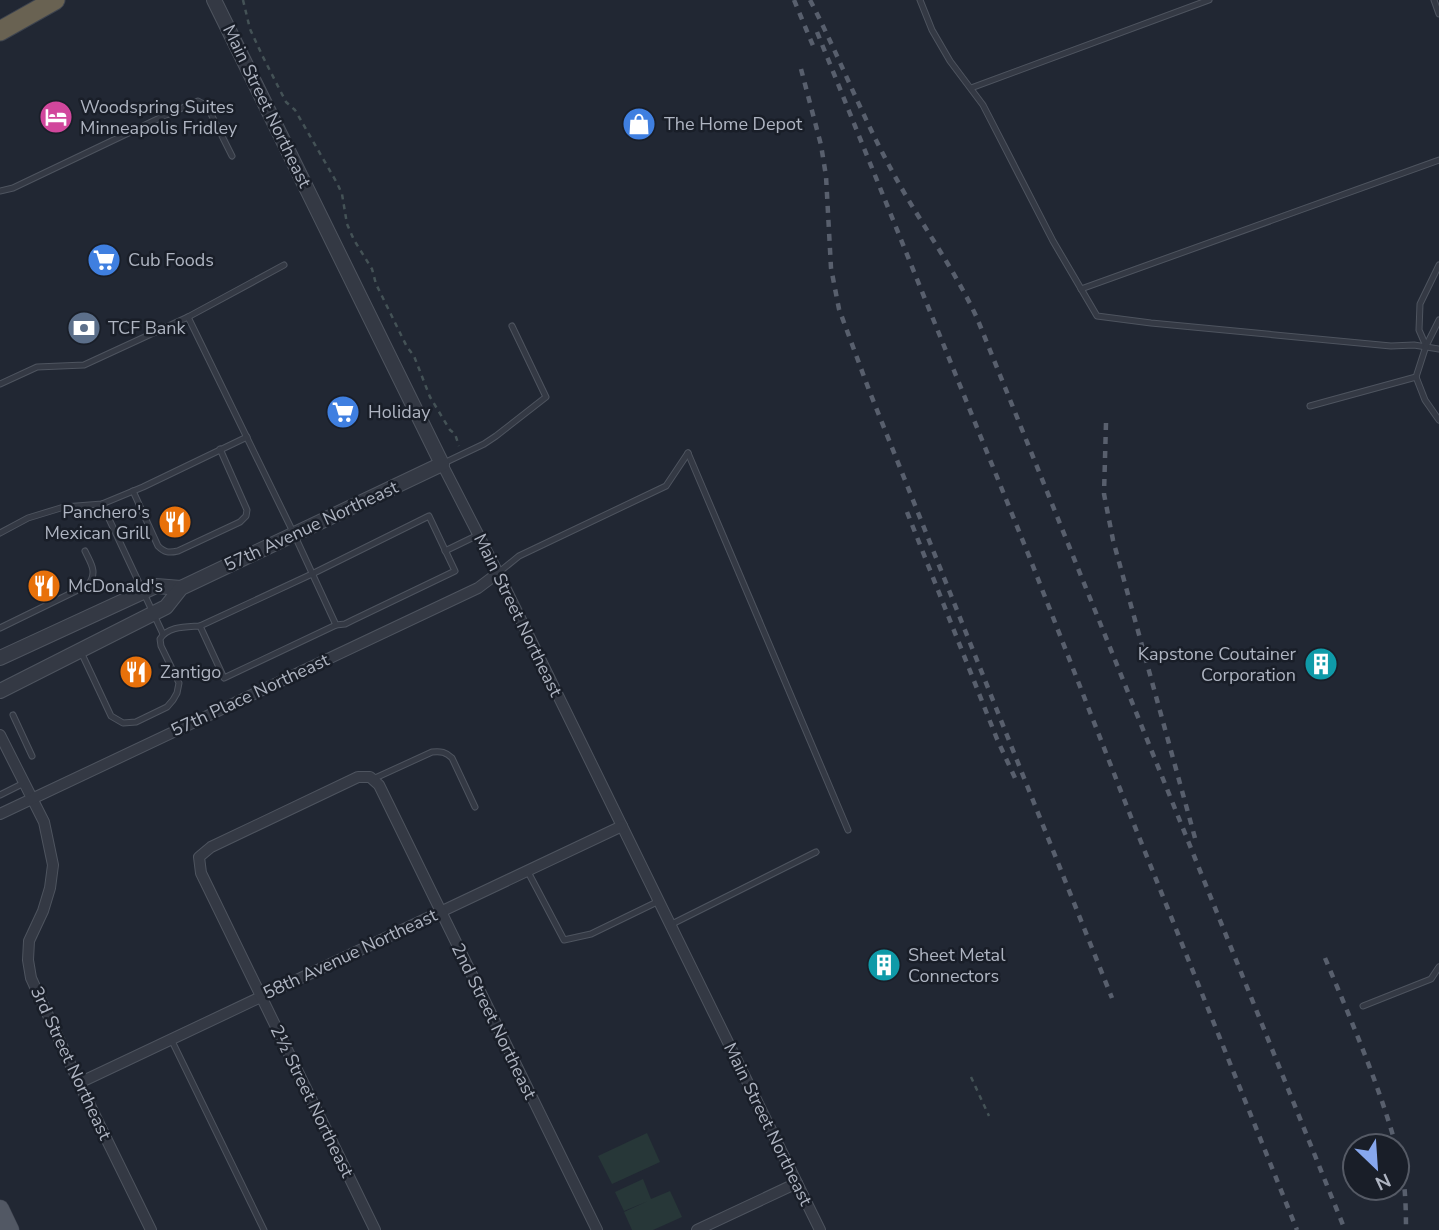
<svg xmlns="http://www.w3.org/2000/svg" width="1439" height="1230" viewBox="0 0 1439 1230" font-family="'Nunito Sans',sans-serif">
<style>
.green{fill:#273738}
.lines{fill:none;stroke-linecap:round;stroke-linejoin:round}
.service-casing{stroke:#4e545f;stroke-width:7}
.minor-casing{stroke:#4e545f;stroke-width:12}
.tertiary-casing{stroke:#4e545f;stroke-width:16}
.primary-casing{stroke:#3d424e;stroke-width:19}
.motorway-casing{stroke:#3e444f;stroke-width:21}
.path{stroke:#445256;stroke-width:2.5;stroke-dasharray:5 5;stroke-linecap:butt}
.service{stroke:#343944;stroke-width:5}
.minor{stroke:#343944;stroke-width:10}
.tertiary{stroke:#343944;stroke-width:14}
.primary{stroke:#525864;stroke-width:18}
.motorway{stroke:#696252;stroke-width:19}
.rail{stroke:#585f6d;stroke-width:4.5;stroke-dasharray:7 7;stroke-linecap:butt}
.labels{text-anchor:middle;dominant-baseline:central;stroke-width:5;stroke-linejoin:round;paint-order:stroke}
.street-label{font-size:18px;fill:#aeb4c1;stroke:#191e28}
.poi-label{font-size:18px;fill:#aeb4c1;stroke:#191e28;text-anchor:start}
</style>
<rect width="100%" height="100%" fill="#212733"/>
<!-- green -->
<g class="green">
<polygon points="647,1133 660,1162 612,1184 598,1156"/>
<polygon points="643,1179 651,1199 670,1191 682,1217 653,1230 632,1230 624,1212 648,1201 624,1211 615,1192"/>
</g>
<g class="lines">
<defs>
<g id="service">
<polyline points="920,0 932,30 950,61 983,105 1053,241 1097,316 1151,323 1391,346 1414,345 1439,349"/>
<polyline points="1434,0 1439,14"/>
<polyline points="971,88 1209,0"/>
<polyline points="0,191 13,188 164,116 198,101 207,106 232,156"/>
<polyline points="1081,289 1439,160"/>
<polyline points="188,317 294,534 336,625"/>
<polyline points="1426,346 1419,330 1420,304 1439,265"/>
<polyline points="1416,377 1425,400 1439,420"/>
<polyline points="0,384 37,367 84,365 188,317 284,265"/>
<polyline points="1310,406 1416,377 1426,346 1439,320"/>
<polyline points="688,453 848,830"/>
<polyline points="444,463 484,444 496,436 546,397 512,326"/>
<path d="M 133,491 L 158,546 C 165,553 169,553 178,551 L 240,522 L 246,516 L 247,510 L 220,449"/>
<polyline points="102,504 163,634"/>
<polygon points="429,516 455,571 353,620 345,624 336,625 224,678 200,626 312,574"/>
<polyline points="0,533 28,518 64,507 102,504 143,487 247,437"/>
<polyline points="445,551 478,535"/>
<polyline points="498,573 519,556 666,486 688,453"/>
<path d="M 0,628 L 88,585 C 98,572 91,564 85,551"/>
<path d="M 81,652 L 111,716 L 123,723 L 136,722 L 167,707 L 173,700 L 177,693 L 179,683 L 161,646 L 160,639 C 168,626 186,627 200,626"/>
<polyline points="13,715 32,756"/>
<path d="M 373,779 L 432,752 C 441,751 446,752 452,758 L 475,807"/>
<polyline points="0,795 24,783"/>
<polyline points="527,870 564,940 591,934 659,901"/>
<polyline points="670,925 816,852"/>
<polyline points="1363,1006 1431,979 1439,967"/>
<polyline points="171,1039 264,1230"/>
</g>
<g id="minor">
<polyline points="442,464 498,573 820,1230"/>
<polyline points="0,735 44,822 53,865 50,888 43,911 29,941 28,960 31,978 79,1083 151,1230"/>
<polyline points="0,814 478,588 498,573"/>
<polyline points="79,1083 622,826"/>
<polyline points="375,1230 201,873 199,857 211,847 358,777 370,777 379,785 597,1230"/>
<polyline points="697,1230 797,1183"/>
</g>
<g id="tertiary">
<polyline points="0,658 156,586 181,588"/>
<polyline points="0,691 166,607 181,588 442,464 214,0"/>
</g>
<polyline id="primary" points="0,1209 10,1230"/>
<polyline id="motorway" points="0,31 55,0"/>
</defs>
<!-- service casing -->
<use href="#service" class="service-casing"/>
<!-- minor casing -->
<use href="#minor" class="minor-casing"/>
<!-- tertiary casing -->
<use href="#tertiary" class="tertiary-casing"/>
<!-- primary casing -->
<use href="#primary" class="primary-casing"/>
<!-- motorway casing -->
<use href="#motorway" class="motorway-casing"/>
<!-- path -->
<g class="path">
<polyline points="243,0 250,29 262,55 286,102 295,110 337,183 342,194 347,224 354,240 372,269 376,284 407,347 414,356 430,397 450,430 455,434 459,446"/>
<polyline points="99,579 104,581 106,586"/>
<polyline points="971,1077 989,1116"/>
</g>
<!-- service -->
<use href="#service" class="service"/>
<!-- minor -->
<use href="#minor" class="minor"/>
<!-- tertiary -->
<use href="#tertiary" class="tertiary"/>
<!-- primary -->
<use href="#primary" class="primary"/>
<!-- motorway -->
<use href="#motorway" class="motorway"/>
<!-- rail -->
<g class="rail">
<polyline points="794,0 814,48"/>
<path d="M 810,0 C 839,56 861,114 891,169 C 918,220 953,266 977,318 L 1345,1230"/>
<polyline points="817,32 1031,561 1131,817 1297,1230"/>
<polyline points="801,69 821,145 826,176 831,268 839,309 869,390 1112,998"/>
<polyline points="1106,423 1104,494 1113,540 1195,838"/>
<polyline points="907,512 997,739 1015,778"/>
<path d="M 1325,958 C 1351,1020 1378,1082 1396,1146"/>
<path d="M 1397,1148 C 1405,1175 1406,1202 1406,1230"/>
</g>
</g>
<!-- icons -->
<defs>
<symbol id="hotel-disc" viewBox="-11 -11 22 22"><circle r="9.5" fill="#d1479c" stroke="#191e28"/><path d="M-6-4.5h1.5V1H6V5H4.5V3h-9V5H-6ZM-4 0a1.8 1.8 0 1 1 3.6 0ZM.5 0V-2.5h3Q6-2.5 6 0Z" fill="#fff"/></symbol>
<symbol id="shop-disc" viewBox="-11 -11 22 22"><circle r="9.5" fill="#3f7fe0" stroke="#191e28"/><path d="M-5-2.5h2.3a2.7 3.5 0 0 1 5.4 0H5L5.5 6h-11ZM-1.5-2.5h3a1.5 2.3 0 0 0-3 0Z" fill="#fff"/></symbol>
<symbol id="supermarket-disc" viewBox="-11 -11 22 22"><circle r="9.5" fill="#3f7fe0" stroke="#191e28"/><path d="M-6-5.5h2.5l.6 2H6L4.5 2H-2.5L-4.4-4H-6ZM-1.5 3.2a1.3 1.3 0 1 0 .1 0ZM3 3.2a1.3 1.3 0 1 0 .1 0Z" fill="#fff"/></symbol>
<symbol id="bank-disc" viewBox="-11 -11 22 22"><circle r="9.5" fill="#5c6f8a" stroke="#191e28"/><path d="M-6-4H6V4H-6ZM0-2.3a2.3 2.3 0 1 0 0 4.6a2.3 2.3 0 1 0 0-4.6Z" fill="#fff"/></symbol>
<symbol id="restaurant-disc" viewBox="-11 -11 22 22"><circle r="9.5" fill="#e8710a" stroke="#191e28"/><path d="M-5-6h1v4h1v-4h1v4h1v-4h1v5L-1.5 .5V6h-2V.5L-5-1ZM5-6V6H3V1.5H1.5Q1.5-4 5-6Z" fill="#fff"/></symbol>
<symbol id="building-disc" viewBox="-11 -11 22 22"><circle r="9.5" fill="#0f9aa8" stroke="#191e28"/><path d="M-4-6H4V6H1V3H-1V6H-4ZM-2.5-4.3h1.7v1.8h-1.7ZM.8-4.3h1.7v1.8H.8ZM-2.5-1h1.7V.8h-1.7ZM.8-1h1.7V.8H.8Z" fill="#fff"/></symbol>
</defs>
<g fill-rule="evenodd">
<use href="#hotel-disc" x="37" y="98" width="38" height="38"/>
<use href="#shop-disc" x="620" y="105" width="38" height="38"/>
<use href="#supermarket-disc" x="85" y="241" width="38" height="38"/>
<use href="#bank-disc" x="65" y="309" width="38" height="38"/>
<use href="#supermarket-disc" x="324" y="393" width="38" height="38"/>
<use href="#restaurant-disc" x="156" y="503" width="38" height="38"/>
<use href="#restaurant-disc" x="25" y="567" width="38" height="38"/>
<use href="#building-disc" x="1302" y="645" width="38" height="38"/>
<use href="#restaurant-disc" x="117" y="653" width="38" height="38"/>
<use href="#building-disc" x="865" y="946" width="38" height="38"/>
</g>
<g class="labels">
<!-- street labels -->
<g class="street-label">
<text transform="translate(267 106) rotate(64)">Main Street Northeast</text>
<text transform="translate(311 526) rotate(-25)">57th Avenue Northeast</text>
<text transform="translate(518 615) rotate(64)">Main Street Northeast</text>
<text transform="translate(250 695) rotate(-25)">57th Place Northeast</text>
<text transform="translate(350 954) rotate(-25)">58th Avenue Northeast</text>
<text transform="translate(494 1021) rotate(64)">2nd Street Northeast</text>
<text transform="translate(71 1063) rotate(65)">3rd Street Northeast</text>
<text transform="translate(312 1101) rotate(64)">2½ Street Northeast</text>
<text transform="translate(768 1124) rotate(64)">Main Street Northeast</text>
</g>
<!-- poi labels -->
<g class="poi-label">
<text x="80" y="107">Woodspring Suites<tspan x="80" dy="21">Minneapolis Fridley</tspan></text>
<text x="664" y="124">The Home Depot</text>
<text x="128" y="260">Cub Foods</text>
<text x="108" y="328">TCF Bank</text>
<text x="368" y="412">Holiday</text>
<text x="150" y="512" text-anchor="end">Panchero's<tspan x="150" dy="21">Mexican Grill</tspan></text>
<text x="68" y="586">McDonald's</text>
<text x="1296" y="654" text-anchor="end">Kapstone Coutainer<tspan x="1296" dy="21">Corporation</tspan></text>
<text x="160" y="672">Zantigo</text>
<text x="908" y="955">Sheet Metal<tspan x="908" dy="21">Connectors</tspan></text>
</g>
</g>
<!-- north arrow -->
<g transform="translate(1376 1167) rotate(155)"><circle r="33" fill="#191e28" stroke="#555a65" stroke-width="2"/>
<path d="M0-5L12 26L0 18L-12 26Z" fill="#87a7ed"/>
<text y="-10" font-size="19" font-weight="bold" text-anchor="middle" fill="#aeb4c1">N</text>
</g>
</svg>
